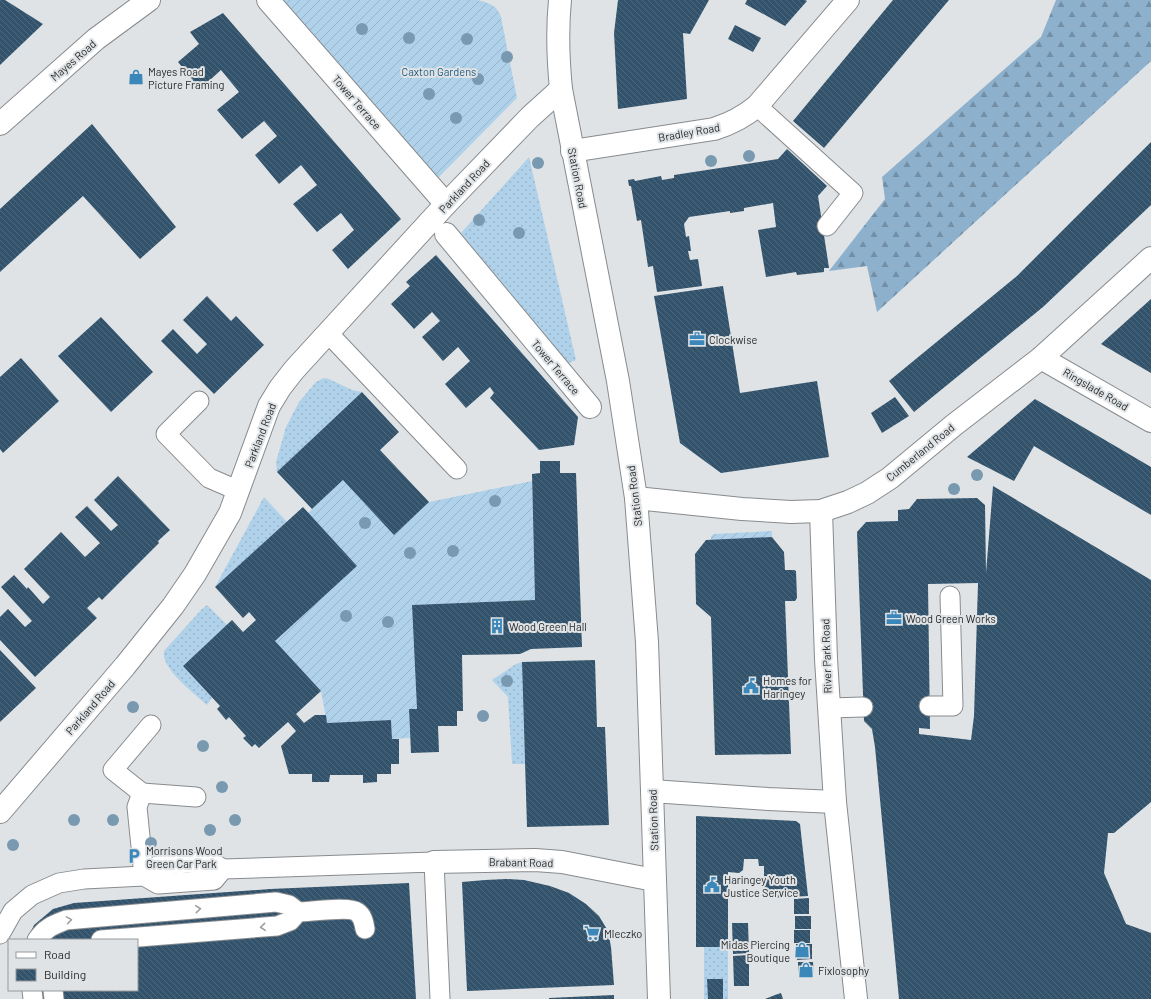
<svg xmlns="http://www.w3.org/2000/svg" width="1151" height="999" viewBox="0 0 1151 999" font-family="Barlow,sans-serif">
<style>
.grass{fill:url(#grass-dots)}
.forest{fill:url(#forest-firs)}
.garden{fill:url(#garden-furrows)}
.building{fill:url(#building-back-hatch);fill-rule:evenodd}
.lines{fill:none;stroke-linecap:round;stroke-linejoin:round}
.service-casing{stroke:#888b8e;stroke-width:21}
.pedestrian-casing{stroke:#888b8e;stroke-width:24}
.minor-casing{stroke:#888b8e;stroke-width:24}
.tertiary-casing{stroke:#888b8e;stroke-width:24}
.secondary-casing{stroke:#888b8e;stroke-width:24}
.service{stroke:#fff;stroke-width:19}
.pedestrian{stroke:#fff;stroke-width:22}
.minor{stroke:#fff;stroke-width:22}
.tertiary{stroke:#fff;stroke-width:22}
.secondary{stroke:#fff;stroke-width:22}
.tree{fill:#7899b0}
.oneway{stroke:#9e9fa0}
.labels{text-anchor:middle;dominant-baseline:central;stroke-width:4;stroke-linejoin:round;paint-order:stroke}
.street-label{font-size:11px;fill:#282a2b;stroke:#dfe3e6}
.poi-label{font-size:11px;fill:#282a2b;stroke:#dfe3e6;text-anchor:start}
.park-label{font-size:11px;fill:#245d83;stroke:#dfe3e6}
</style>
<defs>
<pattern id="grass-dots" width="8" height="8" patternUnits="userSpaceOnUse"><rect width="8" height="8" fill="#b0d1ea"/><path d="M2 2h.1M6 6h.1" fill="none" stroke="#97b4c9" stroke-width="1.8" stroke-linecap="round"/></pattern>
<pattern id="forest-firs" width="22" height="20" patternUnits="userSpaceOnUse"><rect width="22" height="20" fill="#8db0cc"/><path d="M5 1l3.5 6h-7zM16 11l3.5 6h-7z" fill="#738fa6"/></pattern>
<pattern id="garden-furrows" width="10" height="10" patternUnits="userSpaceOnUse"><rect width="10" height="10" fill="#b0d1ea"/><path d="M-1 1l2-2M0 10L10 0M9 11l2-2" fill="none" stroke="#97b4c9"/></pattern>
<pattern id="building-back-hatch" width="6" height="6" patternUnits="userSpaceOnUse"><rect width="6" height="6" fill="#32536b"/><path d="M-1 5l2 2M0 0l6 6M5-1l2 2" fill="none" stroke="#4e697c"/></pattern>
</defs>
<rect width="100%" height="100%" fill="#dfe3e6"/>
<!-- grass -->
<g class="grass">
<polygon points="529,157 576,360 566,364 461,233"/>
<polygon points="324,378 329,379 352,390 362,392 277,472 276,462 286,427 299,402 316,382"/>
<polygon points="264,497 287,522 215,587"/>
<path d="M 207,605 L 227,625 L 183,666 L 212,698 L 207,705 C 195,694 160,668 164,651 L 201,610 Z"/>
<polygon points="522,662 525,764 512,764 508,697 492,680 516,664"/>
<rect x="704" y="947" width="24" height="52"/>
</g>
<!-- forest -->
<polygon class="forest" points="1056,0 1151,0 1151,61 877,312 867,266 829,271 885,199 882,177 1041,37"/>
<!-- garden -->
<g class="garden">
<path d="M 281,0 L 477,0 C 489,3 497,5 501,17 L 517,98 L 437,179 Z"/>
<polygon points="343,480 429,502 532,481 535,600 412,605 417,709 409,709 410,738 392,739 391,720 327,723 321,691 275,641 357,566 308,513"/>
<polygon points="772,531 772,537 711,540 711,536 714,534"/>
</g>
<!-- building -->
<g class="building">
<polygon points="0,0 5,0 43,24 0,65"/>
<polygon points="618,0 709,0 690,34 683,33 687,99 618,109 614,33"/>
<polygon points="747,0 805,0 807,1 785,26 745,4"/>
<polygon points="893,0 949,0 824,148 793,121"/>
<polygon points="223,13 401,219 348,269 332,250 354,230 341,213 317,232 293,204 317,185 301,165 279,184 255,155 277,136 264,121 242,139 217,110 239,92 221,70 200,89 178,62 199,44 190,32"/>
<polygon points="735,25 761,38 753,52 728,39"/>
<polygon points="92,124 176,227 140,259 83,196 0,272 0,209"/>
<polygon points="1151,142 1151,205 1043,307 914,412 889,381 1017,276"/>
<polygon points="787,149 827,186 818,196 829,268 824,268 824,272 797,275 796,272 766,277 758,230 776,227 773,203 744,208 744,211 730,213 730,211 689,217 684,224 686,237 689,236 691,251 688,251 690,260 698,259 702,286 657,292 653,266 648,267 641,220 637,221 631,186 629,186 628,180 634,179 635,181 661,176 662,180 674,178 674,175 778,159"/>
<polygon points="436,255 578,417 574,445 539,450 490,398 494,393 490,387 466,408 445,384 470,361 458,347 443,361 422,337 440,321 432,312 414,329 391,304 410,286 406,282"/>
<polygon points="723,286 740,393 817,381 829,457 721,473 680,443 654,296"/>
<polygon points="207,296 231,321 236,316 264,345 214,394 161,341 173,329 197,354 207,344 183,320"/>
<polygon points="1151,299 1151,373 1101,344"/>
<polygon points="101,317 153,372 111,412 58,356"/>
<polygon points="21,358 59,401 3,453 0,449 0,377"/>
<polygon points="362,392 399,432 380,450 429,502 394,535 343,480 312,509 277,472"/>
<polygon points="895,397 909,416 882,433 871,413"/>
<polygon points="1035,399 1151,467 1151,515 1034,446 1014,481 967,457"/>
<polygon points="540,461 560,461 560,473 576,473 582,647 531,649 520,654 462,655 463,711 457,711 457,726 438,726 439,752 411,753 409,709 417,709 412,605 535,600 532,474 540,473"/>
<polygon points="118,476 170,530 158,541 159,543 102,600 99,597 87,608 97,618 35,677 0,640 0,617 8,609 25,627 32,621 1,587 14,575 27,589 28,587 43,604 50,597 24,569 61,532 85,557 100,543 75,517 87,506 111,531 118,525 94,500"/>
<path d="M 993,486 L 1151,580 L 1151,802 L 1114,833 L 1108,833 L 1104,873 L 1126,924 L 1151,933 L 1151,999 L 899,999 L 875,747 L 872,729 L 864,721 L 857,532 L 866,522 L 898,521 L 898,510 L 909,509 L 917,499 L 977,498 L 985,505 L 986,573 ZM 978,583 L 974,716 L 971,740 L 919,734 L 919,728 L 930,729 L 928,584 Z"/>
<polygon points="303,507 357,566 275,641 321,691 296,714 304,723 315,715 326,715 327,723 391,720 392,739 399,739 399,764 391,764 391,774 377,774 377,782 363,783 363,775 330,775 329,782 312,782 312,774 289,774 281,746 296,731 288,722 259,748 255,744 252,747 243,738 246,736 229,717 226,720 217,709 220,706 183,666 232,620 243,632 256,620 249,612 243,618 215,587"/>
<polygon points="772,537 784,552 785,570 794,570 796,571 797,598 795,601 785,601 791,754 715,755 711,617 696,604 695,554 706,540"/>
<polygon points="0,650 36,688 0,722"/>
<polygon points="595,660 597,727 605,727 609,825 527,827 522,662"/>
<polygon points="696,816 796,821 800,824 808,896 771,898 764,893 764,866 759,866 758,859 744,859 743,870 739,873 728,872 728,947 696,947"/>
<polygon points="506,879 524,880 550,886 569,893 586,904 599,916 608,931 611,947 614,985 467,991 462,882 485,880"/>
<polygon points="409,883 416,999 26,999 24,990 137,990 137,940 27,940 34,925 53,909 74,903 270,889"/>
<polygon points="809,898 809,914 794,914 794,899"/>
<rect x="795" y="916" width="16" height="13"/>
<polygon points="732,923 748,923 749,953 733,954"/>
<rect x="794" y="930" width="16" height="13"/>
<polygon points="796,944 812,944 812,959 797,960"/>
<polygon points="749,955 749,986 734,986 733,956"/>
<polygon points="798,962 813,962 814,977 798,978"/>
<polygon points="707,979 723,979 723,999 708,999"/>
<polygon points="781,993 783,999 765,999 775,995"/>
<polygon points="614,995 614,999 549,999 549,998"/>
</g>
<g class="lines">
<defs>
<g id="service">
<polyline points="757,106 853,193 827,226"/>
<polyline points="328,333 457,469"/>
<polyline points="199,401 166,434 209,478 239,491"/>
<polyline points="929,706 953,706 950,596"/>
<polyline points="829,708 863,707"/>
<polyline points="142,793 196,797"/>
<polyline points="144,876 137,807 142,793 113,770 151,725"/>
<polyline points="144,876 158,884 214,880 223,869"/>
<polyline points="0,934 13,911 32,895 59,883 84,879 144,876 157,866 186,863 212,862 223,869 434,862 440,999"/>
<path d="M 37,940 C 45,928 53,925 66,920 L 276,902 L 289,905 L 298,912"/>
<path d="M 101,940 L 277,926 L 290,921 L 298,912 C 309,912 349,906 357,912 C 363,916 364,923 365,929"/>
<polyline points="32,990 33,999"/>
<polyline points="53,990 54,999"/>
</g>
<polyline id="pedestrian" points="446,234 590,407"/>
<g id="minor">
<polyline points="268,0 446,204"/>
<path d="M 572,151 L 714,129 C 730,124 744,117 757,106 L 848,0"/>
<polyline points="1041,358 1151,421"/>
<polyline points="636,498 742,509 791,512 821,511 848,502 867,493 890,478 954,425 1041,358 1151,258"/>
<polyline points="821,511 826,659 835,802 856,999"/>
<polyline points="652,791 768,799 835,802"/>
<polyline points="0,812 125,666 173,606 195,574 230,513 269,406 280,388 294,370 446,204 530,117 561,89"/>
<polyline points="434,862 535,860 562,862 654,880"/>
</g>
<path id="tertiary" d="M 560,0 C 557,30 558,59 561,89 L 618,381 L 636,498 L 647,642 L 659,999"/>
<polyline id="secondary" points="0,124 96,39 149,0"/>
</defs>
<!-- service casing -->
<use href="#service" class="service-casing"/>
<!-- pedestrian casing -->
<use href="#pedestrian" class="pedestrian-casing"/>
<!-- minor casing -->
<use href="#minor" class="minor-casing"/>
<!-- tertiary casing -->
<use href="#tertiary" class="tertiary-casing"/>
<!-- secondary casing -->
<use href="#secondary" class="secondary-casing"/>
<!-- service -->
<use href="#service" class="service"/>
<!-- pedestrian -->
<use href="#pedestrian" class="pedestrian"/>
<!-- minor -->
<use href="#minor" class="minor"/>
<!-- tertiary -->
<use href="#tertiary" class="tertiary"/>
<!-- secondary -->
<use href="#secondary" class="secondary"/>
</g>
<!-- trees -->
<g class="tree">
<circle cx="362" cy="29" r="6"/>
<circle cx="409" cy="38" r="6"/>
<circle cx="467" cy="39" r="6"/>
<circle cx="507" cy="57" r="6"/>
<circle cx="478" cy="79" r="6"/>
<circle cx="429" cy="94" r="6"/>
<circle cx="456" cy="118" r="6"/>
<circle cx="749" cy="156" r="6"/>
<circle cx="711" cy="161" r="6"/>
<circle cx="538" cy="163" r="6"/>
<circle cx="479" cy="220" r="6"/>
<circle cx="519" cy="233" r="6"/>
<circle cx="977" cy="475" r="6"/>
<circle cx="954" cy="489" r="6"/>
<circle cx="495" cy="501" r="6"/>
<circle cx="365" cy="523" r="6"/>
<circle cx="453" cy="551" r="6"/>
<circle cx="410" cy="553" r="6"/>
<circle cx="346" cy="616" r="6"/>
<circle cx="388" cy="622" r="6"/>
<circle cx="507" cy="681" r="6"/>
<circle cx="133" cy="707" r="6"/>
<circle cx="483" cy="716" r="6"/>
<circle cx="203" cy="746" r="6"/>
<circle cx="222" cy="787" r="6"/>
<circle cx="74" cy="820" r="6"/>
<circle cx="113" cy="820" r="6"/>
<circle cx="235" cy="820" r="6"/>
<circle cx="210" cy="830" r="6"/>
<circle cx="151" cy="843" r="6"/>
<circle cx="13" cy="845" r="6"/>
</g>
<!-- one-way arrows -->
<defs><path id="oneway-chevron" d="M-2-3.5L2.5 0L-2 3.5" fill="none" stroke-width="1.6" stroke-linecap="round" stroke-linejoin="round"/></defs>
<g class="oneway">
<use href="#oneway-chevron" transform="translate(198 909) rotate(-5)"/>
<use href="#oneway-chevron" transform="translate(69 920) rotate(-9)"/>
<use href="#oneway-chevron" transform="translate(263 927) rotate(175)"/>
</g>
<!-- icons -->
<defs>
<symbol id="shop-bare" viewBox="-9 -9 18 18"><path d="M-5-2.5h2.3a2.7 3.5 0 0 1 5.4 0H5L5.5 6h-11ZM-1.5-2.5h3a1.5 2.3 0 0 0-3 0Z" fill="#3b87ba" stroke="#dfe3e6" stroke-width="2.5" paint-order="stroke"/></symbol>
<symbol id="office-bare" viewBox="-9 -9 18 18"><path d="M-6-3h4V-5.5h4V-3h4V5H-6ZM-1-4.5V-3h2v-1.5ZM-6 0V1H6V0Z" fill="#3b87ba" stroke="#dfe3e6" stroke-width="2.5" paint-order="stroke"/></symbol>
<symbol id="building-bare" viewBox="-9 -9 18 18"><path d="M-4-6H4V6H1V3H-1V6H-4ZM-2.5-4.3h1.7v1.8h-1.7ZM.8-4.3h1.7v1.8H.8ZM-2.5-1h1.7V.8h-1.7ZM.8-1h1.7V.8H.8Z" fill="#3b87ba" stroke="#dfe3e6" stroke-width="2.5" paint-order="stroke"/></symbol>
<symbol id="civic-bare" viewBox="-9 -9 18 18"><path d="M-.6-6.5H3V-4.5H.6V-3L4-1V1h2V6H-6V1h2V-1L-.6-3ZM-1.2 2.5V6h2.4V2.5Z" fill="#3b87ba" stroke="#dfe3e6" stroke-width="2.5" paint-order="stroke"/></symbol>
<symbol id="parking-bare" viewBox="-9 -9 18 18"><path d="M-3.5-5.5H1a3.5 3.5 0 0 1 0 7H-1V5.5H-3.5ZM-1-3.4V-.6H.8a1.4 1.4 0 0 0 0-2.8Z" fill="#3b87ba" stroke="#dfe3e6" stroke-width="2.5" paint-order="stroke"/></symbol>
<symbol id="supermarket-bare" viewBox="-9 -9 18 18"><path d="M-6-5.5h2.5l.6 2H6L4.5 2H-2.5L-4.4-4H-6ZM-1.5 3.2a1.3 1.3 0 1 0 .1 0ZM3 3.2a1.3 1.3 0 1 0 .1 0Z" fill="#3b87ba" stroke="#dfe3e6" stroke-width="2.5" paint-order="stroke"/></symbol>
</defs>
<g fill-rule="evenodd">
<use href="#shop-bare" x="125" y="66" width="22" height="22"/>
<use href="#office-bare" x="686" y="328" width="22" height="22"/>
<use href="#office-bare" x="883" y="607" width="22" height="22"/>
<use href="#building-bare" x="486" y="615" width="22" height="22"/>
<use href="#civic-bare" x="740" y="675" width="22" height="22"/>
<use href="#parking-bare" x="123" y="845" width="22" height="22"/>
<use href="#civic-bare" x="701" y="874" width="22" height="22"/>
<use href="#supermarket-bare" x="581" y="922" width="22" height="22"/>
<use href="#shop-bare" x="791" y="939" width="22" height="22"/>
<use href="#shop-bare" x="795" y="959" width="22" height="22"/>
</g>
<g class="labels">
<!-- street labels -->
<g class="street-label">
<text transform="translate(73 60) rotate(-41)">Mayes Road</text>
<text transform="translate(357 102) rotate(49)">Tower Terrace</text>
<text transform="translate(689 132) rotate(-10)">Bradley Road</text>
<text transform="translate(578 178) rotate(79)">Station Road</text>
<text transform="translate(464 186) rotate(-47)">Parkland Road</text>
<text transform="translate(556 367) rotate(50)">Tower Terrace</text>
<text transform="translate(1096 389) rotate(30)">Ringslade Road</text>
<text transform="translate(260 435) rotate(-69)">Parkland Road</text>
<text transform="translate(920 452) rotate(-39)">Cumberland Road</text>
<text transform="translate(634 496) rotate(-97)">Station Road</text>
<text transform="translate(826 656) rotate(-92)">River Park Road</text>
<text transform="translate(90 707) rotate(-49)">Parkland Road</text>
<text transform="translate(653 820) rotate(-92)">Station Road</text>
<text transform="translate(521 862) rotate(1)">Brabant Road</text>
</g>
<!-- poi labels -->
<g class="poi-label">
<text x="148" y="71">Mayes Road<tspan x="148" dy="13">Picture Framing</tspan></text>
<text x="709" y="339">Clockwise</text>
<text x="906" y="618">Wood Green Works</text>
<text x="509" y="626">Wood Green Hall</text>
<text x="763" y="680">Homes for<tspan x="763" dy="13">Haringey</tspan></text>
<text x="146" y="850">Morrisons Wood<tspan x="146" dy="13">Green Car Park</tspan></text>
<text x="724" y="879">Haringey Youth<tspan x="724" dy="13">Justice Service</tspan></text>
<text x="604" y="933">Mleczko</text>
<text x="790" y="944" text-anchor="end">Midas Piercing<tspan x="790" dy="13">Boutique</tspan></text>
<text x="818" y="970">Fixlosophy</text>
</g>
<!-- park labels -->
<g class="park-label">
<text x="439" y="71">Caxton Gardens</text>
</g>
</g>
<!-- legend -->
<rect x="8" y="939" width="130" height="52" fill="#dfe3e6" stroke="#96999b"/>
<rect x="16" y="952" width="20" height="6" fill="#ffffff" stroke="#96999b"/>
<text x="44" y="959" font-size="12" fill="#282a2b">Road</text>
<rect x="16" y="969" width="20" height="12" fill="url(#building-back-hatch)" stroke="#96999b"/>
<text x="44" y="979" font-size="12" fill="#282a2b">Building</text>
</svg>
